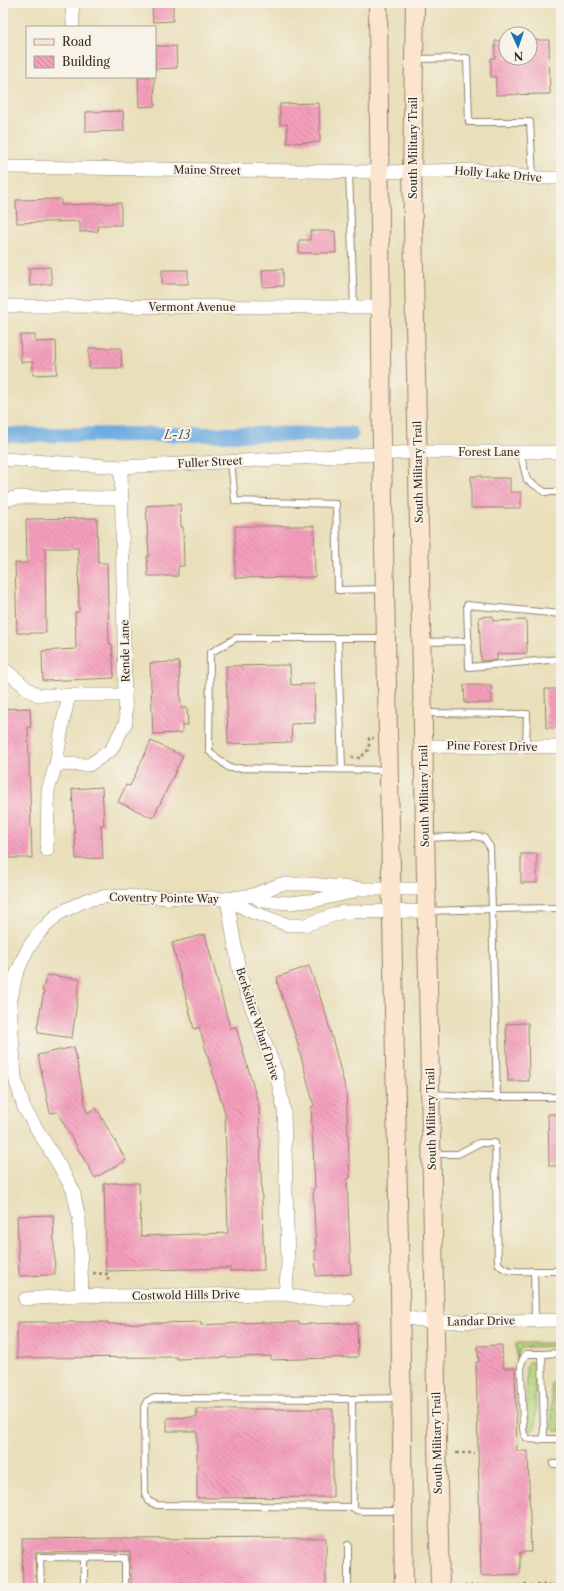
<svg xmlns="http://www.w3.org/2000/svg" width="564" height="1591" viewBox="0 0 564 1591" font-family="'Libre Caslon Text',serif">
<style>
.grass{fill:url(#grass-dots);stroke:#78804e}
.lines{fill:none;stroke-linecap:round;stroke-linejoin:round}
.canal{stroke:#6eace0;stroke-width:15}
.building{fill:url(#building-back-hatch)}
.service-casing{stroke:#92846c;stroke-width:8}
.minor-casing{stroke:#92846c;stroke-width:14}
.secondary-casing{stroke:#92846c;stroke-width:20}
.path{stroke:#92846c;stroke-width:2.5;stroke-dasharray:3 3;stroke-linecap:butt}
.service{stroke:#fff;stroke-width:6}
.minor{stroke:#fff;stroke-width:13}
.secondary{stroke:#fbe5cf;stroke-width:18}
.labels{text-anchor:middle;dominant-baseline:central;stroke-width:4;stroke-linejoin:round;paint-order:stroke}
.street-label{font-size:11px;fill:#3b2a1e;stroke:#f7f3e8}
.water-label{font-size:12px;font-style:italic;fill:#4d5862;stroke:#f7f3e8}
</style>
<defs>
<pattern id="grass-dots" width="8" height="8" patternUnits="userSpaceOnUse"><rect width="8" height="8" fill="#b4d57d"/><path d="M2 2h.1M6 6h.1" fill="none" stroke="#9cb76c" stroke-width="1.8" stroke-linecap="round"/></pattern>
<pattern id="building-back-hatch" width="6" height="6" patternUnits="userSpaceOnUse"><rect width="6" height="6" fill="#f59fbd"/><path d="M-1 5l2 2M0 0l6 6M5-1l2 2" fill="none" stroke="#c88299"/></pattern>
</defs>
<rect width="100%" height="100%" fill="#f7f3e8"/>
<filter id="ink" filterUnits="userSpaceOnUse"><feTurbulence type="fractalNoise" baseFrequency=".025" numOctaves="2"/><feDisplacementMap in="SourceGraphic" scale="8" xChannelSelector="R" yChannelSelector="G"/><feConvolveMatrix kernelMatrix="1 2 1 2 8 2 1 2 1" color-interpolation-filters="sRGB"/></filter>
<filter id="wash" filterUnits="userSpaceOnUse"><feTurbulence type="fractalNoise" baseFrequency=".012" numOctaves="4" result="noise"/><feDisplacementMap in="SourceGraphic" scale="16" xChannelSelector="R" yChannelSelector="G"/><feGaussianBlur stdDeviation="0.9" result="paint"/><feColorMatrix in="noise" values="0 0 0 0 0 0 0 0 0 0 0 0 0 0 0 0 0 1.4 0 .05"/><feComposite in="paint" operator="in"/></filter>
<g filter="url(#wash)">
<rect width="100%" height="100%" fill="#e9dfba"/>
<!-- grass -->
<g class="grass">
<polygon points="516,1343 561,1343 561,1346 527,1347 522,1348 519,1352 517,1361"/>
<polygon points="528,1362 531,1362 535,1365 536,1427 532,1431 529,1430 527,1427 526,1366"/>
<polygon points="551,1383 561,1383 561,1431 555,1431 552,1428"/>
</g>
<g class="lines">
<!-- canal -->
<polyline class="canal" points="3,435 351,434"/>
</g>
<g id="blocks">
<!-- building -->
<g class="building">
<polygon points="152,4 173,4 173,21 153,22"/>
<polygon points="530,40 549,40 550,94 496,95 496,77 491,77 491,58 495,58 495,41 506,41 506,58 530,58"/>
<polygon points="155,46 176,46 177,68 155,69"/>
<polygon points="138,77 154,77 155,106 139,107"/>
<polygon points="319,103 320,142 287,143 287,124 280,125 280,104"/>
<polygon points="123,111 124,131 86,132 86,112"/>
<polygon points="61,199 61,205 121,203 121,225 98,225 98,231 80,232 80,221 17,223 16,200"/>
<polygon points="310,231 335,231 336,253 299,253 299,240 310,240"/>
<polygon points="50,267 52,284 30,286 29,268"/>
<polygon points="283,269 283,286 263,287 262,270"/>
<rect x="162" y="270" width="26" height="14"/>
<polygon points="20,335 35,335 35,342 56,341 57,374 33,375 33,362 21,362"/>
<polygon points="89,348 121,348 122,368 89,368"/>
<polygon points="471,476 482,476 482,478 510,478 510,492 521,492 521,508 471,508"/>
<polygon points="180,504 181,527 183,527 184,566 178,566 178,576 148,576 147,556 149,556 146,506"/>
<polygon points="97,518 98,563 107,563 109,644 112,644 114,678 43,681 42,651 76,649 75,612 79,612 78,548 45,548 46,633 17,633 15,563 27,563 26,519"/>
<polygon points="235,526 314,526 315,577 235,578"/>
<polygon points="493,616 493,621 526,620 527,653 497,654 497,660 481,661 479,617"/>
<polygon points="179,662 181,708 187,708 188,725 182,725 182,733 153,734 150,663"/>
<polygon points="290,665 291,685 314,684 315,723 291,724 292,742 228,744 226,666"/>
<polygon points="464,685 491,685 492,703 465,703"/>
<polygon points="545,689 561,689 561,728 546,728"/>
<polygon points="30,708 31,727 28,727 32,858 3,858 3,709"/>
<polygon points="151,741 183,756 153,818 118,802 126,785 130,786"/>
<polygon points="102,787 104,825 101,825 103,858 76,859 72,789"/>
<rect x="521" y="854" width="16" height="29"/>
<polygon points="205,934 230,1028 236,1027 259,1106 264,1270 230,1271 230,1268 106,1271 104,1183 139,1183 141,1236 228,1233 225,1113 199,1027 194,1029 172,943"/>
<polygon points="309,966 325,1011 346,1091 350,1178 347,1179 351,1274 316,1276 315,1250 316,1250 313,1189 315,1188 311,1107 314,1106 295,1034 277,982 278,982 277,977"/>
<polygon points="47,975 80,979 72,1038 38,1033 38,1029 37,1028 44,991 42,991"/>
<polygon points="528,1023 529,1081 508,1081 506,1024"/>
<polygon points="74,1047 87,1113 96,1108 126,1160 95,1178 57,1112 50,1113 38,1055"/>
<polygon points="548,1114 561,1114 561,1166 549,1166"/>
<polygon points="53,1215 55,1275 19,1276 17,1216"/>
<polygon points="17,1322 108,1322 108,1324 201,1322 201,1325 263,1322 263,1323 299,1322 299,1324 357,1323 358,1357 271,1360 271,1356 177,1359 177,1357 17,1358"/>
<polygon points="502,1345 503,1368 515,1368 517,1451 528,1451 531,1552 520,1552 520,1574 481,1576 476,1362 479,1362 477,1346"/>
<polygon points="196,1409 333,1409 333,1497 197,1498 197,1431 167,1431 167,1418 197,1417"/>
<polygon points="126,1538 126,1539 326,1538 326,1588 131,1588 130,1551 35,1552 36,1588 23,1588 22,1539"/>
</g>
</g>
</g>
<g filter="url(#ink)">
<use href="#blocks" fill-opacity="0" stroke="#92846c" stroke-width="1"/>
<g class="lines">
<defs>
<g id="service">
<polyline points="415,59 467,58 469,122 530,122 533,178"/>
<polyline points="349,172 354,307"/>
<polyline points="520,452 527,480 545,492 561,492"/>
<polyline points="231,461 235,501 336,504 338,590 384,589"/>
<polyline points="561,614 467,605 469,667 561,659"/>
<polyline points="338,638 342,769"/>
<polyline points="384,638 236,638 210,653 209,751 229,768 387,770"/>
<polyline points="423,642 469,641"/>
<polyline points="423,713 527,714 526,747"/>
<polyline points="426,838 474,836 484,838 490,847 492,909 428,911"/>
<polyline points="432,1094 484,1097 561,1097"/>
<polyline points="497,1098 492,909 561,908"/>
<path d="M 433,1154 L 458,1154 L 479,1143 L 495,1143 L 498,1263 C 505,1274 522,1271 534,1271"/>
<polyline points="535,1320 534,1271 561,1271"/>
<polyline points="561,1353 542,1354 544,1439 561,1439"/>
<path d="M 542,1354 L 526,1354 L 523,1359 L 521,1365 L 523,1427 C 523,1442 532,1440 544,1439"/>
<polyline points="400,1398 352,1399 353,1507 356,1510 362,1511 401,1511"/>
<polyline points="352,1399 155,1398 147,1401 144,1407 145,1493 148,1501 157,1505 353,1507"/>
<polyline points="553,1464 561,1464"/>
<polyline points="348,1545 348,1588"/>
<polyline points="41,1588 40,1557 125,1558 125,1588"/>
<polyline points="84,1588 84,1558"/>
</g>
<g id="minor">
<polyline points="72,3 73,23"/>
<polyline points="3,167 379,172 474,170 533,178 561,178"/>
<polyline points="3,306 381,307"/>
<polyline points="3,459 121,467 417,452 561,452"/>
<polyline points="3,502 9,499 18,497 122,498"/>
<polyline points="3,668 29,690 38,695 125,695 121,467"/>
<polyline points="423,746 561,747"/>
<polyline points="56,764 89,765 111,750 126,722 125,695"/>
<polyline points="47,850 48,790 56,764 63,721 69,696"/>
<polyline points="253,895 262,901 290,903 317,900 352,892"/>
<polyline points="227,899 240,976 276,1072 284,1110 288,1265 285,1294"/>
<polyline points="227,899 252,912 288,925 305,925 342,912 426,911"/>
<polyline points="82,1295 79,1218 73,1190 59,1165 24,1108 15,1078 10,1004 16,975 27,950 38,934 58,914 86,900 109,896 227,899 253,895 281,884 310,884 363,889 426,889"/>
<polyline points="25,1299 82,1295 109,1296 285,1294 308,1299 347,1299"/>
<polyline points="401,1317 435,1322 561,1320"/>
</g>
<g id="secondary">
<polyline points="378,3 382,454 400,1291 404,1588"/>
<polyline points="415,3 412,171 440,1588"/>
</g>
</defs>
<!-- service casing -->
<use href="#service" class="service-casing"/>
<!-- minor casing -->
<use href="#minor" class="minor-casing"/>
<!-- secondary casing -->
<use href="#secondary" class="secondary-casing"/>
<!-- path -->
<g class="path">
<polyline points="351,757 360,758 369,749 369,738 374,738"/>
<polyline points="93,1273 108,1274 108,1283"/>
<polyline points="456,1453 475,1453"/>
<polyline points="458,1586 556,1585"/>
</g>
<!-- service -->
<use href="#service" class="service"/>
<!-- minor -->
<use href="#minor" class="minor"/>
<!-- secondary -->
<use href="#secondary" class="secondary"/>
</g>
</g>
<g class="labels">
<!-- street labels -->
<g class="street-label">
<text transform="translate(413 148) rotate(-90)">South Military Trail</text>
<text transform="translate(207 170) rotate(1)">Maine Street</text>
<text transform="translate(498 174) rotate(5)">Holly Lake Drive</text>
<text x="192" y="307">Vermont Avenue</text>
<text x="489" y="452">Forest Lane</text>
<text transform="translate(210 462) rotate(-3)">Fuller Street</text>
<text transform="translate(418 472) rotate(-91)">South Military Trail</text>
<text transform="translate(125 651) rotate(-91)">Rende Lane</text>
<text transform="translate(492 746) rotate(1)">Pine Forest Drive</text>
<text transform="translate(424 796) rotate(-91)">South Military Trail</text>
<text transform="translate(164 898) rotate(1)">Coventry Pointe Way</text>
<text transform="translate(258 1024) rotate(72)">Berkshire Wharf Drive</text>
<text transform="translate(431 1119) rotate(-91)">South Military Trail</text>
<text transform="translate(186 1295) rotate(-1)">Costwold Hills Drive</text>
<text transform="translate(481 1321) rotate(-1)">Landar Drive</text>
<text transform="translate(437 1443) rotate(-91)">South Military Trail</text>
</g>
<!-- water labels -->
<g class="water-label">
<text x="177" y="434">L-13</text>
</g>
</g>
<!-- margin -->
<rect width="564" height="1591" fill="none" stroke="#f7f3e8" stroke-width="16"/>
<!-- legend -->
<rect x="26" y="26" width="130" height="52" fill="#f7f3e8" stroke="#aca397"/>
<rect x="34" y="39" width="20" height="6" fill="#fbe5cf" stroke="#aca397"/>
<text x="62" y="46" font-size="12" fill="#3b2a1e">Road</text>
<rect x="34" y="56" width="20" height="12" fill="url(#building-back-hatch)" stroke="#aca397"/>
<text x="62" y="66" font-size="12" fill="#3b2a1e">Building</text>
<!-- north arrow -->
<g transform="translate(518 46) rotate(177)"><circle r="19" fill="#f7f3e8" stroke="#aca397"/>
<path d="M0-3L7 15L0 10L-7 15Z" fill="#1f6fb2"/>
<text y="-6" font-size="11" font-weight="bold" text-anchor="middle" fill="#3b2a1e">N</text>
</g>
</svg>
